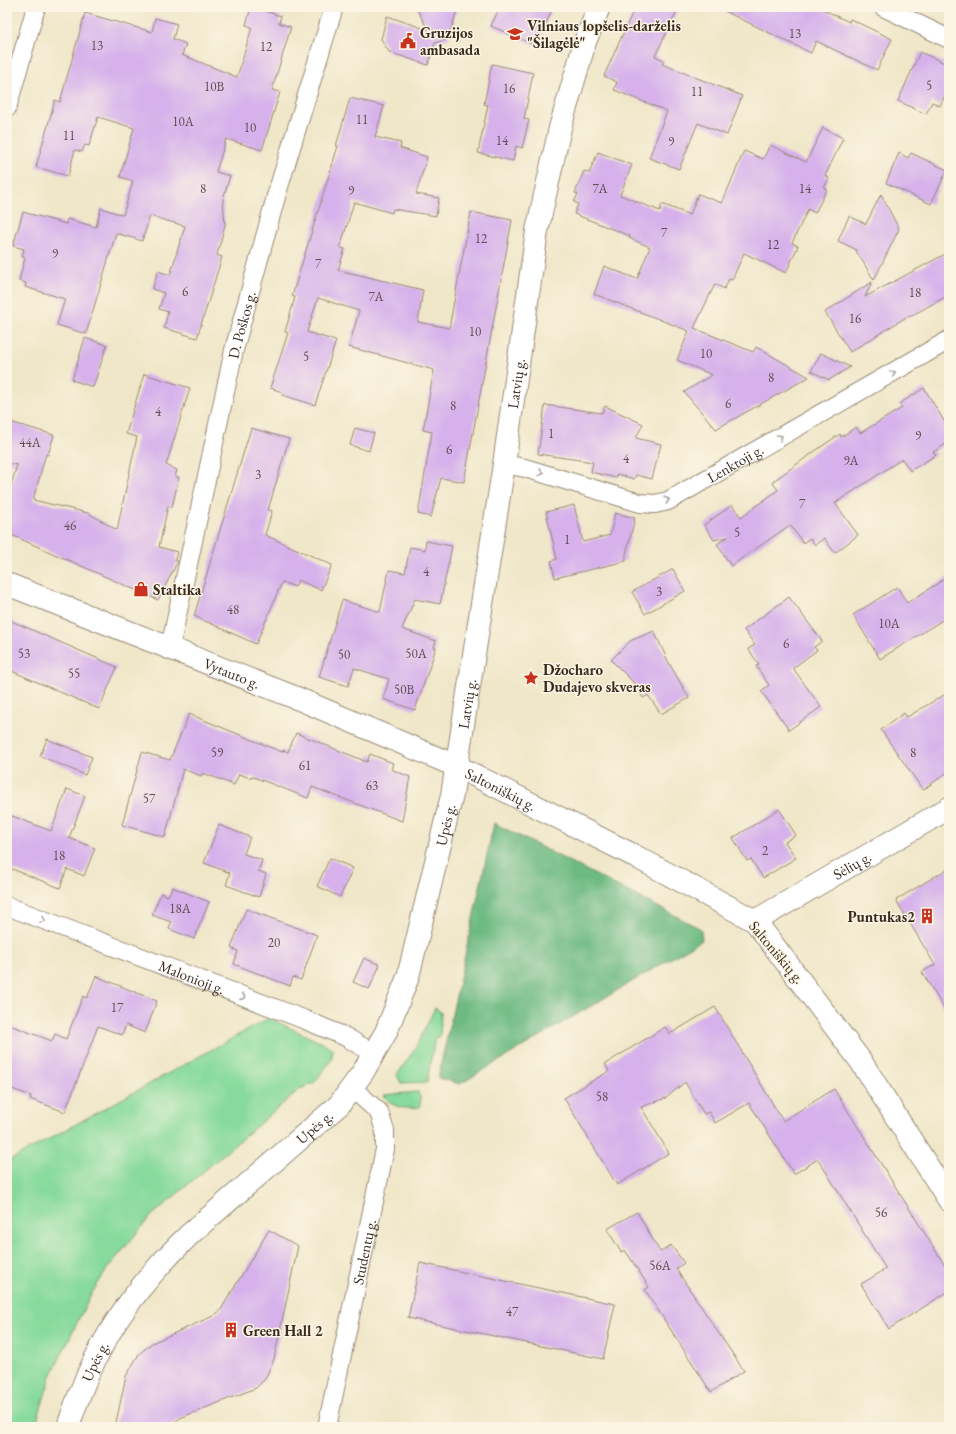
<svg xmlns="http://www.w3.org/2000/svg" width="956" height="1434" viewBox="0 0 956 1434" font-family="'EB Garamond',serif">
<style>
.green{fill:#87da9b;stroke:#61825c}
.forest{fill:#6dba83;stroke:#547250}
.building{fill:#d6b1eb}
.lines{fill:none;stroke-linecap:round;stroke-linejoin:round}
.minor-casing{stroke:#968874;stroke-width:20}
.tertiary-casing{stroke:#968874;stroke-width:24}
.minor{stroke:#fff;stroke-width:18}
.tertiary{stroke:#fff;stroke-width:22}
.oneway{stroke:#a79f9a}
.labels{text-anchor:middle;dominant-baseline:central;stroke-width:3;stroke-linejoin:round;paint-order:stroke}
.number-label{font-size:13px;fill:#624c51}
.poi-label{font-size:15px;font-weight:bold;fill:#3b2a1e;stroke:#fcf5e5;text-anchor:start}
.street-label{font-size:15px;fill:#3b2a1e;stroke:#fcf5e5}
</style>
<rect width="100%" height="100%" fill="#fcf5e5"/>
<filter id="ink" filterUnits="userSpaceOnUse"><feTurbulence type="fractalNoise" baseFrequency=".025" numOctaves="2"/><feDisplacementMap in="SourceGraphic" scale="8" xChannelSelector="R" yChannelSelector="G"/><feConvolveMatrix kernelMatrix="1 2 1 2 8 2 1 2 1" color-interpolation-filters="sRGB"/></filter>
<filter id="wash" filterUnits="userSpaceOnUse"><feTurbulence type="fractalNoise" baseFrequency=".012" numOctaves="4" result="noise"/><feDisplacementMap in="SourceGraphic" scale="16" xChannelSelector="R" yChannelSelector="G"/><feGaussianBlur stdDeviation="0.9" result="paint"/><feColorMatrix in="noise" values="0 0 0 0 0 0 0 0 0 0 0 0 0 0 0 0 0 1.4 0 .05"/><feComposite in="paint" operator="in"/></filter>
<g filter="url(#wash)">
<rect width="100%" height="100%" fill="#f0e7c9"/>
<!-- green -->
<g class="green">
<polygon points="435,1008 441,1012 440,1037 435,1037 427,1082 401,1083 397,1075 416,1047"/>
<polygon points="269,1018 332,1048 332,1059 314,1083 300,1089 150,1217 108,1268 90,1296 51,1376 35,1427 7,1427 7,1162"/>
<path d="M 418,1092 L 420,1097 L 420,1107 C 406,1110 391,1108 384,1095 Z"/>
</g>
<!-- forest -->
<polygon class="forest" points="494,823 701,929 702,940 460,1084 438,1078"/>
<g id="blocks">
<!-- building -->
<g class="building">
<polygon points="251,7 281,16 279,23 291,27 272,90 280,92 262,150 226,139 216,172 230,176 223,199 225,225 217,255 222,257 197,338 164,328 168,312 159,309 164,293 152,289 158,271 170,275 185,226 150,216 142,241 116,233 86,334 57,325 65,299 25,287 26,283 19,281 25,258 22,257 24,249 13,246 23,212 66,224 67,219 96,227 101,208 123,215 133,181 120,177 134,128 98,117 89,146 85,145 82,152 75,150 68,176 36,167 55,100 60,102 85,13 152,32 155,18 177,24 173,39 186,44 182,55 237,77 252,27 246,25"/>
<polygon points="416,7 458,7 448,39 435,43 428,65 389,52 381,39 387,16 428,30"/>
<polygon points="500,7 540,7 551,12 536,46 491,26"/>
<polygon points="635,7 679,7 655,56 664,60 662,64 742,96 727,135 698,123 679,169 649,158 667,111 614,90 617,82 604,76"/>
<polygon points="716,7 818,7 849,22 850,19 892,39 877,70 816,41 811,53"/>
<polygon points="920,52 949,65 949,86 940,106 932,102 926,114 898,101"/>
<polygon points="492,64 533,73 524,119 529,120 522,148 516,146 513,161 478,153 488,105 484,104"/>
<polygon points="350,98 384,106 375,137 401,143 400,148 427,157 416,194 439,198 436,216 393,209 392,213 354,202 340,248 345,249 338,270 423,290 418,322 449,328 471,212 512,220 464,482 441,478 431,517 418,514 432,432 423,430 434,370 349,347 359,311 318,298 307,332 336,341 315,405 282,395 283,392 270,388 288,333 285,332 295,297 292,296 338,146 336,146"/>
<polygon points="823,128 843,138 825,176 829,178 824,188 827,189 815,213 808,209 792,243 798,246 786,273 744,253 732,280 729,279 724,289 715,284 694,328 753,352 756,347 809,377 716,429 684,392 712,375 677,360 689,331 594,294 604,266 637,279 650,247 629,238 630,236 574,214 578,204 574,202 578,194 575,193 584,171 589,173 598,152 632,165 620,195 660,211 662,204 690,215 698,194 722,203 744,151 763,159 770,145 806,162"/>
<polygon points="899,153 908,158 911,153 947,170 931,204 886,183"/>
<polygon points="881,194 899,229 874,280 855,249 838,241 849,216 866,224"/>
<polygon points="949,252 949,295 909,317 908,316 850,352 825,312 872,282 865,297"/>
<polygon points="85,338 107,345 93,387 72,380"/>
<polygon points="821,353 850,367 829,380 811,371"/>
<polygon points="144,374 190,388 166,465 177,470 175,477 179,477 172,507 168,506 159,547 177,552 175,560 178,561 158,600 7,533 7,498 17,465 7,463 7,421 54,435 48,455 46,454 33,500 88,513 117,530 137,437 126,434"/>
<polygon points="924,388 949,429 949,442 933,452 936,455 910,471 902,459 835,503 858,535 835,553 824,538 815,545 810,538 803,543 790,525 731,566 717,544 728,537 714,540 704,525 732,505 741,517 778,490 772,482 818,449 840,434 841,437 856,427 860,433 902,408 899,404"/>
<polygon points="545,405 602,413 605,406 643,424 636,438 661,444 652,479 636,475 634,479 617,474 616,478 591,472 593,462 538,454"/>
<polygon points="251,428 289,439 268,510 272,511 265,535 332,565 321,590 298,580 295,587 282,582 256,644 194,616"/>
<polygon points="355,428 374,433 369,451 350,445"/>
<polygon points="574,505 583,542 610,535 615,513 635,518 626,554 626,561 555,578 551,561 557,559 546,512"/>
<polygon points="426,541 452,546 440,604 415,599 402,629 436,641 434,647 436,648 415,710 383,699 389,679 354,668 348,686 319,677 342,600 380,612 389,570 405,573 410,547 425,550"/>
<polygon points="673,569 685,591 645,614 632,592"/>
<polygon points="949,576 949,616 880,659 853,615 897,587 907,603"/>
<polygon points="789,597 822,641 814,647 817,650 793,668 821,707 789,730 761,691 769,685 756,666 759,664 748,649 755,645 744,630"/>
<polygon points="7,619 117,667 99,709 7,669"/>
<polygon points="654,631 669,663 689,698 661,714 648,695 643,698 635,684 611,660 630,641"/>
<polygon points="949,692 949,771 923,790 881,730 904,713 907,717"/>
<polygon points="189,714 282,752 283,750 288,752 296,733 367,762 370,754 393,763 391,769 410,777 402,821 312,787 308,798 251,776 250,778 239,774 234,785 203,773 201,776 183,769 165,837 122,825 142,752 170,760"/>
<polygon points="47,739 92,757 85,775 40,756"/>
<polygon points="67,789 85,796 69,838 95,848 84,876 67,869 60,888 7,867 7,814 51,831"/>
<polygon points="779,809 796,835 785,842 796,858 763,878 751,859 747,861 733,838"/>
<polygon points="219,825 250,837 244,854 262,860 258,871 266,874 259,897 226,885 230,873 204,863"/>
<polygon points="330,858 353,868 340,897 317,886"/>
<polygon points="949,868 949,1017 922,972 935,965 896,900"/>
<polygon points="172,887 209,902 194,939 169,929 171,922 152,915 161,893 168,896"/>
<polygon points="246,909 317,935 301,980 293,977 290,986 234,964 238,951 231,948"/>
<polygon points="364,958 380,965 369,989 353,982"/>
<polygon points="96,976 157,1001 145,1033 126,1025 122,1035 98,1026 65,1112 30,1099 31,1096 7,1087 7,1024 52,1041 55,1034 66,1039 83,996 87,998"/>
<polygon points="715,1007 783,1121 834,1089 949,1272 949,1291 889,1329 861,1284 886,1269 818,1159 794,1174 749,1103 715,1123 709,1112 704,1114 685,1082 666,1098 641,1107 669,1153 617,1185 564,1098 609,1071 605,1064 665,1027 670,1034"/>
<polygon points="637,1212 660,1252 671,1245 684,1263 676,1269 744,1371 711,1392 645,1290 649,1287 625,1250 621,1252 607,1229"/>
<polygon points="269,1230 298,1246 274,1359 265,1379 256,1388 180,1418 169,1427 115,1427 126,1376 139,1354 152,1343 211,1317 220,1311"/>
<polygon points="420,1263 615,1304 603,1359 408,1318"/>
</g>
</g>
</g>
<g filter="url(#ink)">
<use href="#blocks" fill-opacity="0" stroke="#968874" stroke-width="1"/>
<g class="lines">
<defs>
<g id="minor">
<polyline points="883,7 949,39"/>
<polyline points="7,108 36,7"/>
<path id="s1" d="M 504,464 L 525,468 L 640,503 L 655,504 L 668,501 L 949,340"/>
<path id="s2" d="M 170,648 L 234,350 L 277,193 L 334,7"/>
<path id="s3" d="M 7,906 L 303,1019 L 346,1037 L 374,1054"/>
<path id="s4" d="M 327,1427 L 385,1149 L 385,1131 L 379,1112 L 352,1088"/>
</g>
<g id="tertiary">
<path id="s5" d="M 7,584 L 299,699 L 456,766 L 633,855 L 755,921 L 860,1060 L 949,1200"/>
<path id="s6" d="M 755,921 L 949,808"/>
<path id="s7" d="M 68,1427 C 94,1346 129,1293 190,1234 L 339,1105 L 363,1072 L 386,1032 L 408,977 L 452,795 L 504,464 L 537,231 L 560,128 L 585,42 L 599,7"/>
</g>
</defs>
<!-- minor casing -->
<use href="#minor" class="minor-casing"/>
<!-- tertiary casing -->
<use href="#tertiary" class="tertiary-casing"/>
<!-- minor -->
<use href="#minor" class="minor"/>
<!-- tertiary -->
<use href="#tertiary" class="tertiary"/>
</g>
<!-- one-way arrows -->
<defs><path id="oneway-chevron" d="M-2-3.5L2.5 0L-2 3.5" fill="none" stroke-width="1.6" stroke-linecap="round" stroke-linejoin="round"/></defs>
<g class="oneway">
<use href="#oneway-chevron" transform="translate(893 373) rotate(-30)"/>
<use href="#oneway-chevron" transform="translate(780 437) rotate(-30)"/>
<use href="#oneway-chevron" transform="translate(541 473) rotate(17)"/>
<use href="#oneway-chevron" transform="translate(667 500) rotate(-19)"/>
<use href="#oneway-chevron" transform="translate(43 920) rotate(21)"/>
<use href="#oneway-chevron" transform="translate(243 997) rotate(21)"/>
</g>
</g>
<!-- icons -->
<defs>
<symbol id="school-bare" viewBox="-9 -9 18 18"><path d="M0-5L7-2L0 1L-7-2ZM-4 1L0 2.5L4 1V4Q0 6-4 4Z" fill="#c8321e" stroke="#fcf5e5" stroke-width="2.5" paint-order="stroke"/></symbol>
<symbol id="civic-bare" viewBox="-9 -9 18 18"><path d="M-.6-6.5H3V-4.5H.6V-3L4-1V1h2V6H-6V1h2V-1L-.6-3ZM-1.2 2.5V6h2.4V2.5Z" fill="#c8321e" stroke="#fcf5e5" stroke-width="2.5" paint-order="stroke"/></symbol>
<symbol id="shop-bare" viewBox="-9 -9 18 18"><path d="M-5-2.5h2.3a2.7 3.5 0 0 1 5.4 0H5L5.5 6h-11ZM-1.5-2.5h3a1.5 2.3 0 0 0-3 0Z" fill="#c8321e" stroke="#fcf5e5" stroke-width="2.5" paint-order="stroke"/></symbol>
<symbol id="sight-bare" viewBox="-9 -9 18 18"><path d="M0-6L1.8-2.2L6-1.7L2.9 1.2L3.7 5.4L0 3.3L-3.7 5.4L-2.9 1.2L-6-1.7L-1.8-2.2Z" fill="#c8321e" stroke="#fcf5e5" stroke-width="2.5" paint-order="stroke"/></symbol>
<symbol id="building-bare" viewBox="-9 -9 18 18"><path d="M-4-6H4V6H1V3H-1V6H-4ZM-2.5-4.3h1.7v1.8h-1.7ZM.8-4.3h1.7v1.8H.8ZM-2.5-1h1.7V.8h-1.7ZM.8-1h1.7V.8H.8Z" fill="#c8321e" stroke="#fcf5e5" stroke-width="2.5" paint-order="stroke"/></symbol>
</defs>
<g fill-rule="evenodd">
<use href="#school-bare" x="504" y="23" width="22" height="22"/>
<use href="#civic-bare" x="397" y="30" width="22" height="22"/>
<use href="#shop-bare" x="130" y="578" width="22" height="22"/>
<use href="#sight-bare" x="520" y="667" width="22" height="22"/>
<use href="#building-bare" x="916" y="905" width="22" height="22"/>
<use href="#building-bare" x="220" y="1319" width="22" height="22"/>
</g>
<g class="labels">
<!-- number labels -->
<g class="number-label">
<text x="795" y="33">13</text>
<text x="97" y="45">13</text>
<text x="266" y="46">12</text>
<text x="929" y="85">5</text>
<text x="214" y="86">10B</text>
<text x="509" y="88">16</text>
<text x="697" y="91">11</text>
<text x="362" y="119">11</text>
<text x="183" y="121">10A</text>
<text x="250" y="127">10</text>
<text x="69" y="135">11</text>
<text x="502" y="140">14</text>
<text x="671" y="141">9</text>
<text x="203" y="188">8</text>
<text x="600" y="188">7A</text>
<text x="805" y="188">14</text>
<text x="351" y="190">9</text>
<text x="664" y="232">7</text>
<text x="481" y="238">12</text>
<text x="773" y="244">12</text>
<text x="55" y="253">9</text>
<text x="318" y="263">7</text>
<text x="185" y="291">6</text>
<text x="915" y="292">18</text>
<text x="376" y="296">7A</text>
<text x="855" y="318">16</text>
<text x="475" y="331">10</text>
<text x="706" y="353">10</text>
<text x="306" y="356">5</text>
<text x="771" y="377">8</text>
<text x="728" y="403">6</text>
<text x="453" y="405">8</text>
<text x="158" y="411">4</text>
<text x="551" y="433">1</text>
<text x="918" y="435">9</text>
<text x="30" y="442">44A</text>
<text x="449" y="449">6</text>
<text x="626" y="458">4</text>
<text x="851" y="460">9A</text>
<text x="258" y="474">3</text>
<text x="802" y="503">7</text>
<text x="70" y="525">46</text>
<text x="737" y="532">5</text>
<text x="567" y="539">1</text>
<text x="426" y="571">4</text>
<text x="659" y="591">3</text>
<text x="233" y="609">48</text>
<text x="889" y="623">10A</text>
<text x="786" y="643">6</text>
<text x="24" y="653">53</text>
<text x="416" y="653">50A</text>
<text x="344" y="654">50</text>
<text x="74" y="673">55</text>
<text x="404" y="689">50B</text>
<text x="217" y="752">59</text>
<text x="913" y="752">8</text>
<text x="305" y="765">61</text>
<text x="372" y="785">63</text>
<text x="149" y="798">57</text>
<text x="765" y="850">2</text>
<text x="59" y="855">18</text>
<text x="180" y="908">18A</text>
<text x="274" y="942">20</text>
<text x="117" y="1007">17</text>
<text x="602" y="1096">58</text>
<text x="881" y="1212">56</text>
<text x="660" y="1265">56A</text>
<text x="512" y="1311">47</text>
</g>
<!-- poi labels -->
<g class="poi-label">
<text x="527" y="25">Vilniaus lopšelis-darželis<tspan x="527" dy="17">"Šilagėlė"</tspan></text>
<text x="420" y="32">Gruzijos<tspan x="420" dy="17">ambasada</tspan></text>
<text x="153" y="589">Staltika</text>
<text x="543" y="669">Džocharo<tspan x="543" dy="17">Dudajevo skveras</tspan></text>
<text x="915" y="916" text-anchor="end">Puntukas2</text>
<text x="243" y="1330">Green Hall 2</text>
</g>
<!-- street labels -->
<g class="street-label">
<text stroke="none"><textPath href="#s2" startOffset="331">D. Poškos g.</textPath></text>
<text stroke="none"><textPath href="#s7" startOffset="1178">Latvių g.</textPath></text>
<text stroke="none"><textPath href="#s1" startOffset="247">Lenktoji g.</textPath></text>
<text stroke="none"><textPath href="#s5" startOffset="242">Vytauto g.</textPath></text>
<text stroke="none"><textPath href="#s7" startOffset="854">Latvių g.</textPath></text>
<text stroke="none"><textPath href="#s5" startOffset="535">Saltoniškių g.</textPath></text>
<text stroke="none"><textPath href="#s7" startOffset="731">Upės g.</textPath></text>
<text stroke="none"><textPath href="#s6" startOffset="112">Sėlių g.</textPath></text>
<text transform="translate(777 952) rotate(50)">Saltoniškių g.</text>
<text stroke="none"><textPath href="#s3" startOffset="198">Malonioji g.</textPath></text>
<text stroke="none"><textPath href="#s7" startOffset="395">Upės g.</textPath></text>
<text stroke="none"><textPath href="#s4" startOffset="179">Studentų g.</textPath></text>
<text stroke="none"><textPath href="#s7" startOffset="71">Upės g.</textPath></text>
</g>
</g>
<!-- margin -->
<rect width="956" height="1434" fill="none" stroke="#fcf5e5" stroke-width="24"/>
</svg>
